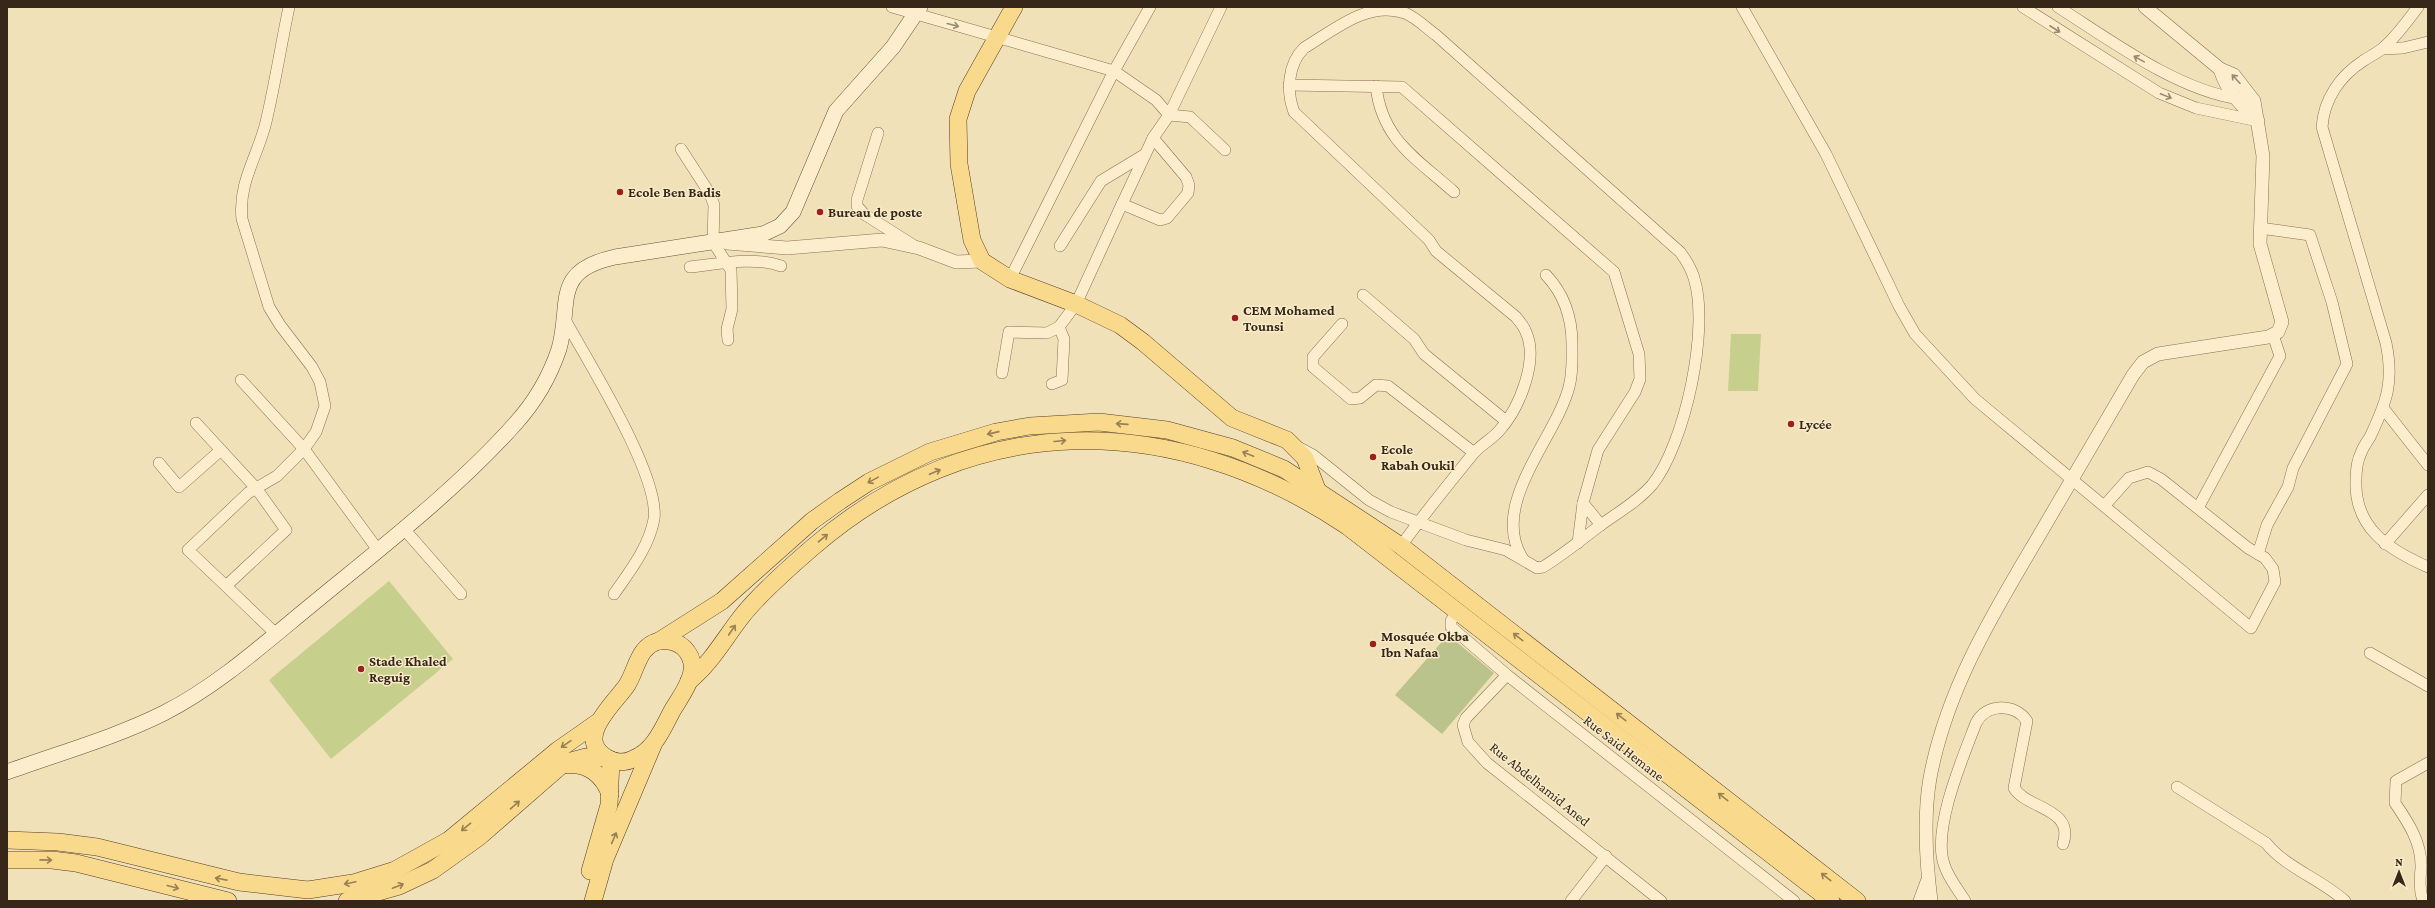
<svg xmlns="http://www.w3.org/2000/svg" width="2435" height="908" viewBox="0 0 2435 908" font-family="'Crimson Pro',serif">
<style>
.green{fill:#c6cf8c}
.cemetery{fill:#bbc38d}
.lines{fill:none;stroke-linecap:round;stroke-linejoin:round}
.minor-casing{stroke:#887052;stroke-width:12}
.tertiary-casing{stroke:#887052;stroke-width:14}
.secondary-casing{stroke:#6a5136;stroke-width:16}
.primary-casing{stroke:#553e28;stroke-width:18}
.minor{stroke:#fceecc;stroke-width:11}
.tertiary{stroke:#fceecc;stroke-width:13}
.secondary{stroke:#fceecc;stroke-width:15}
.primary{stroke:#f9d98b;stroke-width:17}
.oneway{stroke:#998a72}
.oneway2{stroke:#988052}
.poi-dot{fill:#9c1f1e;stroke:#f8ebc8;stroke-width:1.5}
.labels{text-anchor:middle;dominant-baseline:central;stroke-width:3;stroke-linejoin:round;paint-order:stroke}
.poi-label{font-size:14px;font-weight:bold;fill:#362719;stroke:#f8ebc8;text-anchor:start}
.street-label{font-size:14px;fill:#362719;stroke:#f8ebc8}
</style>
<rect width="100%" height="100%" fill="#f1e1b8"/>
<!-- green -->
<g class="green">
<polygon points="1731,334 1761,334 1758,391 1728,391"/>
<polygon points="389,581 453,659 331,759 269,680"/>
</g>
<!-- cemetery -->
<polygon class="cemetery" points="1448,635 1494,673 1442,734 1395,695"/>
<g class="lines">
<defs>
<g id="minor">
<polyline points="892,7 1114,71 1156,100 1169,115 1190,117 1225,150"/>
<polyline points="1742,7 1826,154 1899,306 1915,334 1975,399 2251,628 2275,582 2273,569 2265,558 2248,548 2161,479 2148,472 2129,478 2105,505"/>
<polyline points="2023,7 2159,93 2196,108 2258,121"/>
<path d="M 2058,7 C 2110,40 2177,90 2239,99"/>
<path d="M 2418,7 C 2407,21 2397,36 2384,47 C 2378,53 2370,56 2363,61 C 2340,76 2324,99 2322,127 L 2386,343 C 2394,382 2387,401 2370,437 C 2367,442 2363,447 2361,453 C 2357,461 2356,471 2356,480 C 2354,528 2389,550 2428,567"/>
<polyline points="2383,49 2403,48 2428,42"/>
<polyline points="1289,85 1402,87 1614,272 1639,354 1640,379 1635,392 1598,450 1583,503"/>
<path d="M 1376,86 C 1382,140 1416,158 1454,192"/>
<polyline points="878,133 857,200 857,206 864,214 913,245"/>
<polyline points="681,149 710,194 714,205 713,242 731,270 732,309 727,329 728,340"/>
<polyline points="1122,204 1153,138"/>
<polyline points="1060,246 1101,181 1144,155"/>
<path d="M 690,267 C 719,264 753,256 781,266"/>
<polyline points="1010,279 1114,71 1150,7"/>
<polyline points="1363,295 1414,339 1424,354 1506,421"/>
<path d="M 564,318 C 587,360 660,475 654,519 C 649,547 630,571 614,594"/>
<polyline points="1342,324 1313,357 1313,367 1351,399 1360,398 1376,385 1388,386 1473,452"/>
<polyline points="1002,373 1009,332 1047,333 1059,327"/>
<polyline points="241,380 304,449 378,550"/>
<polyline points="1052,384 1062,380 1064,339 1059,327 1076,304 1122,204 1160,220 1167,218 1188,193 1189,185 1186,177 1153,138 1169,115 1221,7"/>
<polyline points="2383,408 2428,465"/>
<polyline points="196,423 256,488 286,530 226,586 276,634"/>
<path d="M 1300,448 L 1313,455 L 1369,500 L 1391,512 L 1466,540 L 1506,550 L 1537,568 L 1543,567 C 1564,554 1582,539 1602,524 C 1619,512 1638,501 1652,485 C 1685,444 1710,328 1694,278 C 1691,268 1686,260 1680,252 L 1436,35 C 1426,28 1417,18 1405,13 C 1368,0 1334,30 1304,48 C 1288,64 1286,91 1294,112 L 1429,240 L 1436,251 L 1516,317 C 1519,321 1523,325 1525,330 C 1540,359 1519,409 1499,431 C 1491,440 1479,446 1472,455 C 1448,485 1423,515 1401,546"/>
<polyline points="159,463 179,487 221,450"/>
<polyline points="2198,508 2280,356 2273,335"/>
<polyline points="404,529 461,594"/>
<polyline points="1578,543 1583,503 1601,525"/>
<polyline points="2385,544 2428,495"/>
<polyline points="2258,554 2267,525 2288,487 2293,468 2347,364 2332,302 2310,235 2260,228"/>
<path d="M 1523,559 C 1488,505 1556,438 1569,387 C 1573,373 1572,359 1572,344 C 1572,318 1564,294 1546,275"/>
<path d="M 226,586 L 188,550 L 248,493 L 277,476 L 304,449 L 316,432 L 325,406 L 320,382 L 312,367 L 280,325 L 269,307 L 242,219 C 238,182 258,156 266,122 C 275,84 281,45 289,7"/>
<polyline points="1457,611 1451,621 1451,627 1507,675 1794,901"/>
<polyline points="2370,653 2428,686"/>
<polyline points="1507,675 1466,718 1463,725 1468,742 1487,763 1661,901"/>
<path d="M 2177,787 L 2266,843 C 2286,868 2321,879 2345,901"/>
<polyline points="1571,901 1606,856"/>
<path d="M 1965,901 C 1958,889 1948,878 1944,864 C 1932,829 1963,757 1976,723 C 1986,703 2015,703 2027,721 L 2014,788 C 2027,809 2075,808 2063,844"/>
<path d="M 2423,901 C 2419,889 2420,879 2421,868 C 2422,843 2408,822 2395,803 L 2396,781 L 2428,763"/>
</g>
<g id="tertiary">
<path d="M 2220,69 C 2227,92 2241,105 2258,121"/>
<polyline points="727,243 787,248 882,240 919,248 956,262 982,261"/>
<polyline points="1920,901 1927,882"/>
<path d="M 1931,901 C 1926,861 1923,818 1930,778 C 1947,687 1994,612 2040,534 C 2071,481 2102,428 2133,375 L 2143,362 L 2158,354 L 2268,337 L 2278,332 L 2282,322 L 2260,244 L 2263,156 L 2254,101 L 2234,75 L 2220,69 L 2145,7"/>
</g>
<path id="secondary" d="M 7,772 C 59,753 114,738 164,713 C 219,685 267,641 315,602 C 382,547 457,489 515,424 C 534,403 550,376 559,349 C 572,303 551,271 615,257 L 763,234 L 780,226 L 793,212 L 836,111 L 893,47 L 920,7"/>
<g id="primary">
<polyline points="1014,7 967,91 958,119 959,164 972,240 982,261 1010,279 1076,304 1120,325 1143,342 1232,418 1287,440 1305,458 1318,492"/>
<polyline points="659,641 722,601 812,521 840,501 869,482 930,452 996,432 1030,426 1099,422 1167,430 1233,448 1284,469 1401,546 1857,901"/>
<path d="M 659,641 C 668,640 677,641 684,648 C 704,668 683,692 672,711 C 663,728 654,751 633,759 C 625,763 615,763 607,758 C 573,738 615,703 627,685 C 637,669 638,646 659,641 Z"/>
<path d="M 689,681 C 712,662 724,639 742,616 C 759,594 791,566 813,547 C 974,408 1174,410 1347,526 L 1831,901"/>
<path d="M 568,765 C 588,763 603,775 610,794"/>
<polyline points="7,840 58,842 97,847 239,882 308,890 353,883 395,870 449,840 558,750 598,722"/>
<polyline points="7,860 52,860 76,863 228,901"/>
<polyline points="590,871 609,805 611,760"/>
<polyline points="347,901 399,886 433,870 479,837 564,763 586,757 606,758"/>
<polyline points="593,901 605,859 653,745"/>
</g>
</defs>
<!-- minor casing -->
<use href="#minor" class="minor-casing"/>
<!-- tertiary casing -->
<use href="#tertiary" class="tertiary-casing"/>
<!-- secondary casing -->
<use href="#secondary" class="secondary-casing"/>
<!-- primary casing -->
<use href="#primary" class="primary-casing"/>
<!-- minor -->
<use href="#minor" class="minor"/>
<!-- tertiary -->
<use href="#tertiary" class="tertiary"/>
<!-- secondary -->
<use href="#secondary" class="secondary"/>
<!-- primary -->
<use href="#primary" class="primary"/>
</g>
<!-- one-way arrows -->
<defs><path id="oneway-shaft" d="M-6 0H5M1.5-3L5.5 0L1.5 3" fill="none" stroke-width="1.6" stroke-linecap="round" stroke-linejoin="round"/></defs>
<g class="oneway">
<use href="#oneway-shaft" transform="translate(953 25) rotate(15)"/>
<use href="#oneway-shaft" transform="translate(2055 29) rotate(33)"/>
<use href="#oneway-shaft" transform="translate(2139 59) rotate(-151)"/>
<use href="#oneway-shaft" transform="translate(2236 79) rotate(-132)"/>
<use href="#oneway-shaft" transform="translate(2166 96) rotate(22)"/>
</g>
<g class="oneway2">
<use href="#oneway-shaft" transform="translate(1122 424) rotate(-176)"/>
<use href="#oneway-shaft" transform="translate(993 433) rotate(167)"/>
<use href="#oneway-shaft" transform="translate(1060 441) rotate(-5)"/>
<use href="#oneway-shaft" transform="translate(1248 454) rotate(-158)"/>
<use href="#oneway-shaft" transform="translate(935 472) rotate(-23)"/>
<use href="#oneway-shaft" transform="translate(873 480) rotate(151)"/>
<use href="#oneway-shaft" transform="translate(823 538) rotate(-40)"/>
<use href="#oneway-shaft" transform="translate(732 630) rotate(-56)"/>
<use href="#oneway-shaft" transform="translate(1518 637) rotate(-142)"/>
<use href="#oneway-shaft" transform="translate(1621 717) rotate(-142)"/>
<use href="#oneway-shaft" transform="translate(566 744) rotate(145)"/>
<use href="#oneway-shaft" transform="translate(1723 797) rotate(-142)"/>
<use href="#oneway-shaft" transform="translate(515 805) rotate(-41)"/>
<use href="#oneway-shaft" transform="translate(466 827) rotate(141)"/>
<use href="#oneway-shaft" transform="translate(614 838) rotate(-67)"/>
<use href="#oneway-shaft" transform="translate(46 860) rotate(1)"/>
<use href="#oneway-shaft" transform="translate(1826 877) rotate(-142)"/>
<use href="#oneway-shaft" transform="translate(221 879) rotate(-169)"/>
<use href="#oneway-shaft" transform="translate(350 883) rotate(168)"/>
<use href="#oneway-shaft" transform="translate(398 886) rotate(-21)"/>
<use href="#oneway-shaft" transform="translate(173 887) rotate(15)"/>
</g>
<!-- markers -->
<g class="poi-dot">
<circle cx="620" cy="192" r="4"/>
<circle cx="820" cy="212" r="4"/>
<circle cx="1235" cy="318" r="4"/>
<circle cx="1791" cy="424" r="4"/>
<circle cx="1373" cy="457" r="4"/>
<circle cx="1373" cy="644" r="4"/>
<circle cx="361" cy="669" r="4"/>
</g>
<g class="labels">
<!-- poi labels -->
<g class="poi-label">
<text x="628" y="192">Ecole Ben Badis</text>
<text x="828" y="212">Bureau de poste</text>
<text x="1243" y="310">CEM Mohamed<tspan x="1243" dy="16">Tounsi</tspan></text>
<text x="1799" y="424">Lycée</text>
<text x="1381" y="449">Ecole<tspan x="1381" dy="16">Rabah Oukil</tspan></text>
<text x="1381" y="636">Mosquée Okba<tspan x="1381" dy="16">Ibn Nafaa</tspan></text>
<text x="369" y="661">Stade Khaled<tspan x="369" dy="16">Reguig</tspan></text>
</g>
<!-- street labels -->
<g class="street-label">
<text transform="translate(1624 748) rotate(38)">Rue Said Hemane</text>
<text transform="translate(1540 784) rotate(39)">Rue Abdelhamid Aned</text>
</g>
</g>
<!-- border -->
<rect width="2435" height="908" fill="none" stroke="#362719" stroke-width="16"/>
<!-- north arrow -->
<g transform="translate(2399 872)" stroke="#f8ebc8" stroke-width="3" paint-order="stroke">
<path d="M0-3L7 15L0 10L-7 15Z" fill="#362719"/>
<text y="-6" font-size="11" font-weight="bold" text-anchor="middle" fill="#362719">N</text>
</g>
</svg>
